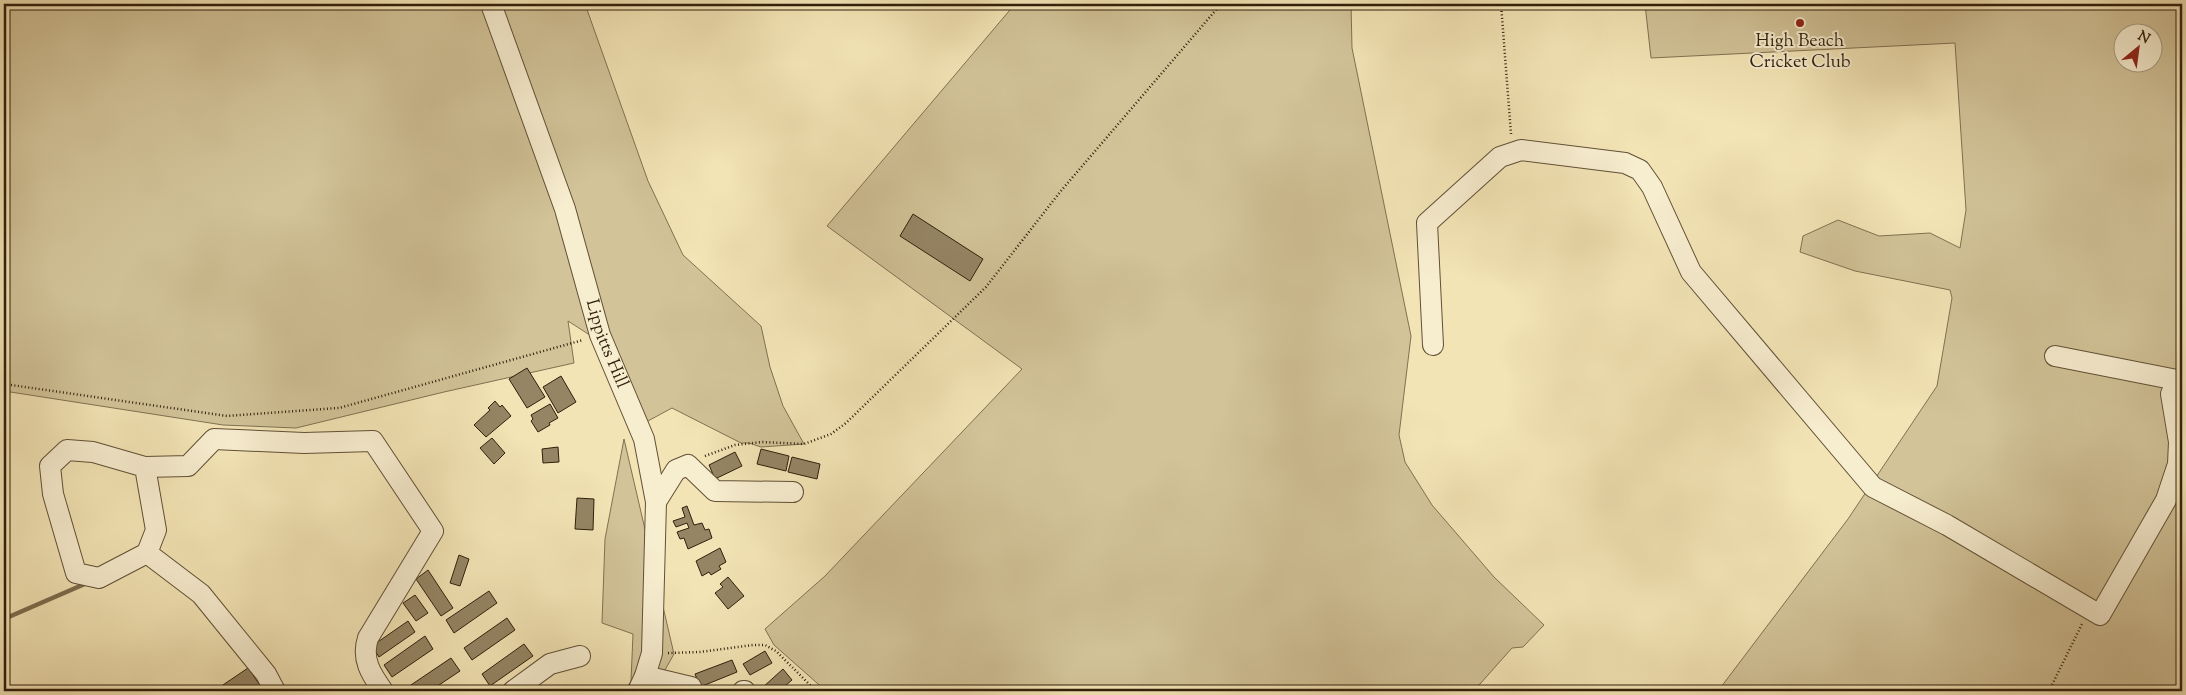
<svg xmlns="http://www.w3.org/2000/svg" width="2186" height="695" viewBox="0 0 2186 695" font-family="'Sorts Mill Goudy',serif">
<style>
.green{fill:#d2c398;stroke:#817152;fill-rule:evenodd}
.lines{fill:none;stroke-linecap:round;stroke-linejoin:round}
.stream{stroke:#7d6d4f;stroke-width:4.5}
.building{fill:#958564;stroke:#301f0c}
.minor-casing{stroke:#615036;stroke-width:22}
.path{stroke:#301f0c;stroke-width:2.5;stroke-dasharray:1 2.5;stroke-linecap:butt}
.minor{stroke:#f7edcf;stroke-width:20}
.poi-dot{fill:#8f2418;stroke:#f7edcf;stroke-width:2}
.labels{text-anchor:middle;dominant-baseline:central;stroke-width:4;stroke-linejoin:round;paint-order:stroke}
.poi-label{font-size:18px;fill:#301f0c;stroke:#f7edcf}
.street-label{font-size:18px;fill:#301f0c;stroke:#f7edcf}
</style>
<rect width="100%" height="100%" fill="#f3e4b5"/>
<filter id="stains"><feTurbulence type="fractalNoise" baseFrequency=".004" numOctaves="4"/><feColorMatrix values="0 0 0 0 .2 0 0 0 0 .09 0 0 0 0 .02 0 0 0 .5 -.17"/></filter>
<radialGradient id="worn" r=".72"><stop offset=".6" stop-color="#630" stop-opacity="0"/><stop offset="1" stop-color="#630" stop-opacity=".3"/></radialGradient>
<!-- green -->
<g class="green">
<polygon points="4,4 585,4 648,181 683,255 761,326 770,367 783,406 804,444 761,447 749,443 741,443 672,408 635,428 616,352 568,321 574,363 444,392 296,428 223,425 4,391"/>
<polygon points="1015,4 1351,4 1352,48 1411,336 1399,435 1405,462 1432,505 1494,577 1544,625 1523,647 1512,648 1480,684 1470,691 826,691 774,645 765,629 825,576 1022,369 827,226"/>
<path d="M 1645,4 L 2182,4 L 2182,691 L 1718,691 L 1848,519 L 1937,386 L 1952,298 L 1950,290 L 1855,271 L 1800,252 L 1803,236 L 1838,220 L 1879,236 L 1930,233 L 1960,248 L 1966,210 L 1955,43 L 1651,58 ZM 2124,32 L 2154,32 L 2154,62 L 2124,62 Z"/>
<polygon points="624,439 674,654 653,691 625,691 631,681 633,634 602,623 605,539"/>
</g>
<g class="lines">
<!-- stream -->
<polyline class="stream" points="4,619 87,583"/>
</g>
<!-- building -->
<g class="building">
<polygon points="913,214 983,259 970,281 900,236"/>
<polygon points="527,368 545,397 527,408 509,379"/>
<polygon points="561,376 576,402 558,413 543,387"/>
<polygon points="495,401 500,407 502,405 511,416 486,437 474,425 490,410 488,408"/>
<polygon points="550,404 558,418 549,423 550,425 538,432 531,421 533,419 531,415"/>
<polygon points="492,438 505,453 494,464 480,448"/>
<polygon points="558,447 559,462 543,463 542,449"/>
<polygon points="761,449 789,456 786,471 757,464"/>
<polygon points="735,452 742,466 715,479 709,465"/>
<polygon points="792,457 820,464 817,479 788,472"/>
<polygon points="577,498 594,499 593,530 575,529"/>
<polygon points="687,506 694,525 702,523 705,530 709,529 712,538 688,549 684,538 680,539 677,532 689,528 687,523 676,527 673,521 685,517 682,508"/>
<polygon points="720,548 726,562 719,566 721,569 711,575 709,572 702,576 696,561"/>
<polygon points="459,555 469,559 460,586 450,583"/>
<polygon points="428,570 453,608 441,616 416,579"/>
<polygon points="728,577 744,596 728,609 715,593 723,587 720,584"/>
<polygon points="489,591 497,603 454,633 446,620"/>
<polygon points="415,595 428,613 416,621 403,603"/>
<polygon points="507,618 515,630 472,660 464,648"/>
<polygon points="408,621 415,632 379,657 372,646"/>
<polygon points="425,636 433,649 392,677 384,665"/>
<polygon points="524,644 533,656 490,686 482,674"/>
<polygon points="765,651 772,663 750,675 743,664"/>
<polygon points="451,658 460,671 430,691 402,691"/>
<polygon points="732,660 737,672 700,687 695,674"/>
<polygon points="248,668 264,691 214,691"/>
<polygon points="783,669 792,680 779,691 765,691 762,688"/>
</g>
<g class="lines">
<defs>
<g id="minor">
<path id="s1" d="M 491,4 L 565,209 L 600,335 L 644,439 L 656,502 L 652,653 L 645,676 L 638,691"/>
<polyline points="1433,345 1427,223 1500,157 1521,150 1625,163 1640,170 1652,187 1691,272 1873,487 1947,525 2100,615 2166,500 2178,464 2179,442 2171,394 2177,380"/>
<polyline points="2055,356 2182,381"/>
<polygon points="67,450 93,452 145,467 156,530 147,553 99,578 76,573 53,494 50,466"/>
<path d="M 145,467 L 188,466 L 214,439 L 304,443 L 373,441 L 433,531 L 368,638 C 361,659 371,674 383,691"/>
<polyline points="656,502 676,470 688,465 715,491 793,492"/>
<polyline points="147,553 201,594 266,674 275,691"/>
<polyline points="645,676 691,687 693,691"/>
<polyline points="513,691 550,664 580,656"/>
<polyline points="743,691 745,691"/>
</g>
</defs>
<!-- minor casing -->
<use href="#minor" class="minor-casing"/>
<!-- path -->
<g class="path">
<polyline points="1501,4 1511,134"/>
<polyline points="4,384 227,416 339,408 583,340"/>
<polyline points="705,456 735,445 762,442 804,444 831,434 846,423 986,287 1060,192 1221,4"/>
<polyline points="668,653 700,652 753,645 765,645 776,651 816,691"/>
<polyline points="2049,691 2082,624"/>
</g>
<!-- minor -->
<use href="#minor" class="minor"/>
</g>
<!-- markers -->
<circle class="poi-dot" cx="1800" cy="23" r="5"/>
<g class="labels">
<!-- poi labels -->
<g class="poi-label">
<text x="1800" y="42">High Beach<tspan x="1800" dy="21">Cricket Club</tspan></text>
</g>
<!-- street labels -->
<g class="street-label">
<text stroke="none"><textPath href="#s1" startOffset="359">Lippitts Hill</textPath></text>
</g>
</g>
<!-- margin -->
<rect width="2186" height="695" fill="none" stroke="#f3e4b5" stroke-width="20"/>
<rect x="5" y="5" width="2176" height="685" fill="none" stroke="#301f0c" stroke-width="2.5"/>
<rect x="10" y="10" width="2166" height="675" fill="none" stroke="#301f0c"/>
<!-- north arrow -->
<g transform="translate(2138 48) rotate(29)"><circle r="24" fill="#f7edcf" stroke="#a79b81"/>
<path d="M0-4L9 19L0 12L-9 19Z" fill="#8f2418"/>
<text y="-8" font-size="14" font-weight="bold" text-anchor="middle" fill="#301f0c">N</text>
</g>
<rect width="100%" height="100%" filter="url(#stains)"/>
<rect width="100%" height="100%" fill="url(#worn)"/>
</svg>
